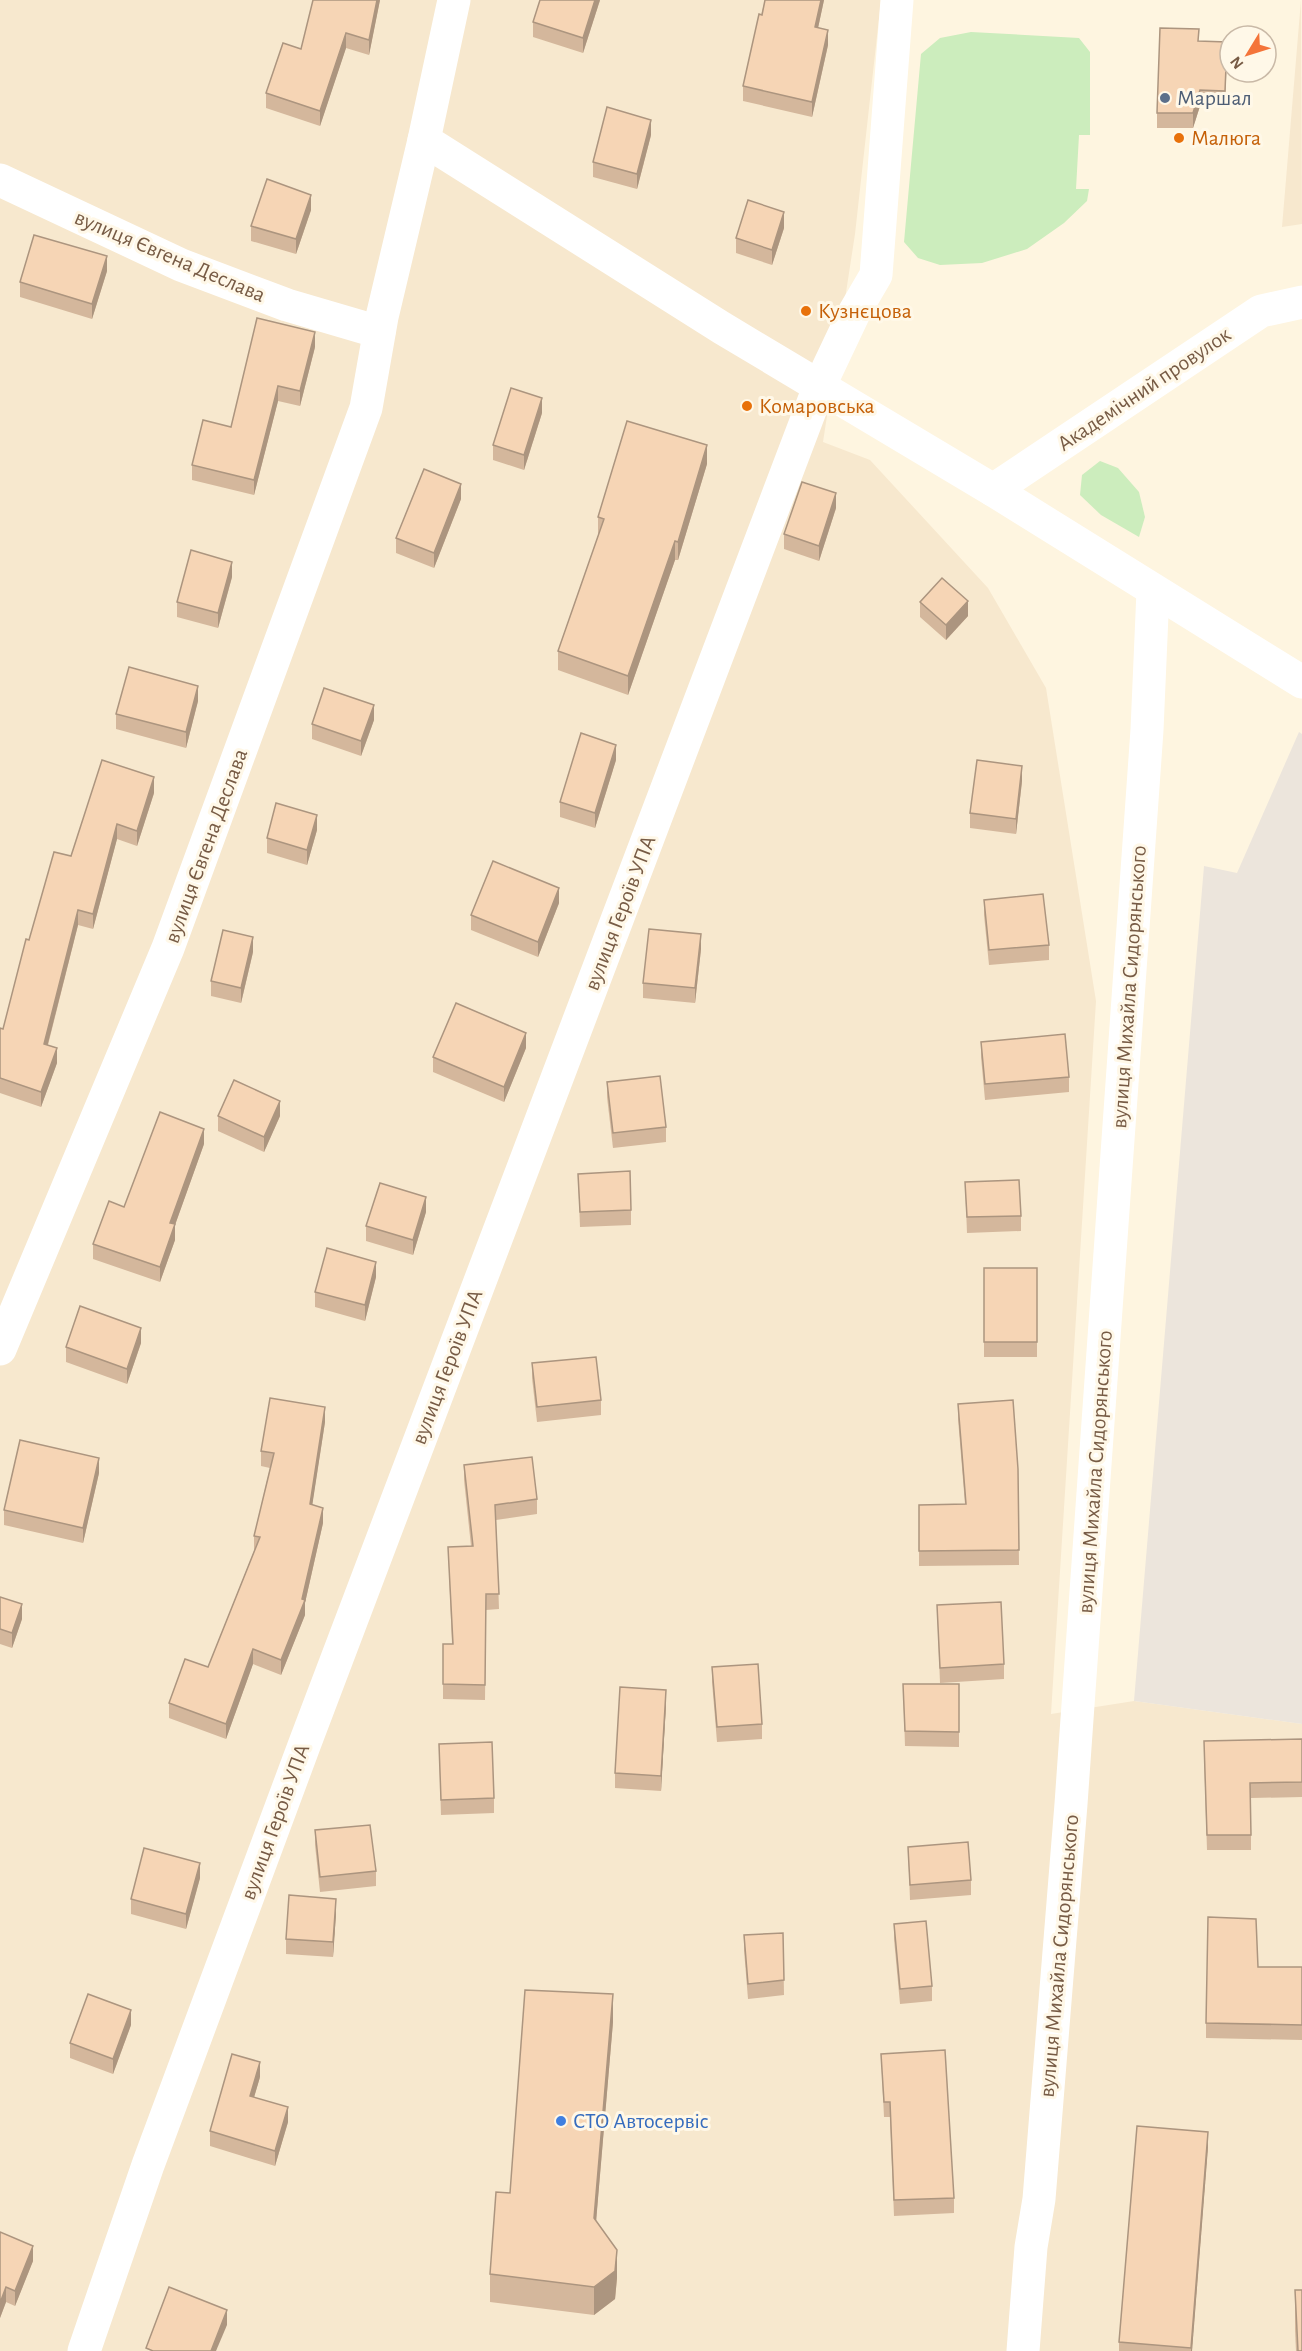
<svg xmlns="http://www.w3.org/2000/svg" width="1302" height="2351" viewBox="0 0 1302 2351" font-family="'Alegreya Sans',sans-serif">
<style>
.residential{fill:#f7e8ce}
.industrial{fill:#ece5dc}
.green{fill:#ccedbd}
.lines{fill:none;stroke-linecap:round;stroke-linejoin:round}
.street{stroke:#fff;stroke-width:33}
.secondary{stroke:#fff;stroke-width:33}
.wall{fill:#d4b79c}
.shaded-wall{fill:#ac957f}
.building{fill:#f6d5b5;stroke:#ac957f;stroke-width:1.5}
.service-dot{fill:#5c6f8a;stroke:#fff8e8;stroke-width:2}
.food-dot{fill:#e8710a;stroke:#fff8e8;stroke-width:2}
.shop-dot{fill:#3f7fe0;stroke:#fff8e8;stroke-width:2}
.labels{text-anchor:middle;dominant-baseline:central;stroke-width:6;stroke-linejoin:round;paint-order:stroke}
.service-label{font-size:22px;fill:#4e5e75;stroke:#fff8e8;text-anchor:start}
.food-label{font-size:22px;fill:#c56008;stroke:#fff8e8;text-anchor:start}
.street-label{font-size:22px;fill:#775b45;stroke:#fff8e8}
.shop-label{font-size:22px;fill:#366cbe;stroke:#fff8e8;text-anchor:start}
</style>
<rect width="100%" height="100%" fill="#fef5e0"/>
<!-- residential -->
<g class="residential">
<polygon points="0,0 881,0 855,234 823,442 870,460 988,588 1046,688 1096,1001 1051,1714 1134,1701 1302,1724 1302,2351 0,2351"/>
<polygon points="1301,0 1302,224 1282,227"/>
</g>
<!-- industrial -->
<polygon class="industrial" points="1299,732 1302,734 1302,1724 1134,1701 1204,866 1237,873"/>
<!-- green -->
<g class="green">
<polygon points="971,32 1079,38 1090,52 1090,135 1079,135 1076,189 1089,189 1087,201 1064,223 1027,249 982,263 940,265 918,258 904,242 921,54 940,38"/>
<polygon points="1100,461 1118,468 1139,492 1145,517 1139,537 1101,515 1080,495 1082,475"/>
</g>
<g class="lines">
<!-- street -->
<g class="street">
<polyline points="0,180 181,265 287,305 379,332"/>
<polyline points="993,490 1261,311 1302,302"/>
<polyline points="0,1349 168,948 366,408 382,317 424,140"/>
<polyline points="1023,2351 1031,2247 1039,2199 1071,1804 1147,730 1153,591"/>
</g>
<!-- secondary -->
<g class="secondary">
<polyline points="454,0 424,140 722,328 993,490 1302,682"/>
<polyline points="84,2351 148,2165 305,1743 819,387 855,311 876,275 897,0"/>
</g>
</g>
<!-- wall -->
<g class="wall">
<polygon points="380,0 369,55 346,48 320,126 266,108 266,93 301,49"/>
<polygon points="600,0 583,53 533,37 533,22"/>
<polygon points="765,0 824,0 818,28 828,45 812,117 743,101 743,86"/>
<polygon points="1199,41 1227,57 1225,106 1200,106 1193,128 1157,128 1157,113"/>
<polygon points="651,135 637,189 593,177 593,162"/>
<polygon points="311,210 296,254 251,241 251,226"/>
<polygon points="784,228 772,265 736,253 736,238"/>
<polygon points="107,271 92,319 20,297 20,282"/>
<polygon points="315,347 300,406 278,401 254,495 192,480 192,465"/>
<polygon points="542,413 524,470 493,460 493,445"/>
<polygon points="707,464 678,560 675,560 628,695 558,670 558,651 598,536 598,517"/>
<polygon points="461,499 434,568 396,553 396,538"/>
<polygon points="836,508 819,561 784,549 784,534"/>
<polygon points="232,577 218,628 177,617 177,602"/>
<polygon points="920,602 968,616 946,640 920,617"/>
<polygon points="198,701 186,748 116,729 116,714"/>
<polygon points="374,720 361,756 312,739 312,724"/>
<polygon points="616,760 595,828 560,817 560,802"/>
<polygon points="1022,781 1016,834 970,828 970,813"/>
<polygon points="154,793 137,846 117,839 93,929 78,925 48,1045 57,1063 41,1107 0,1093 0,1028 3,1029 29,940 71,856"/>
<polygon points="317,830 307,865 267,853 267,838"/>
<polygon points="984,900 1049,945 1049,960 989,965 984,915"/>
<polygon points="559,903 538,957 471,930 471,915"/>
<polygon points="701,949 695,1003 643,998 643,983"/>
<polygon points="253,952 241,1003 211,996 211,981"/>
<polygon points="981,1042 1069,1077 1069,1092 985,1100 981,1057"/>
<polygon points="526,1048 504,1102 433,1072 433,1057"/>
<polygon points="607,1082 666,1127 666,1142 613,1148 607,1097"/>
<polygon points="218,1116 280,1116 264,1152 218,1131"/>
<polygon points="204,1144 175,1225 175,1240 160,1282 93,1259 93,1244 124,1207"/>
<polygon points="578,1174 631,1210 631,1225 580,1227"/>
<polygon points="965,1182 1021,1216 1021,1231 967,1233"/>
<polygon points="426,1212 413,1255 366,1241 366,1226"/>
<rect x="984" y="1268" width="53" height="89"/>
<polygon points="376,1277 365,1321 315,1307 315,1292"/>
<polygon points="141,1343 127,1384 66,1362 66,1347"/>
<polygon points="532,1363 601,1400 601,1415 537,1422 532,1378"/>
<polygon points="958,1404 1018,1469 1019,1565 919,1566 919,1505 965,1504 958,1419"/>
<polygon points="325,1422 312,1505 323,1523 305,1603 305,1615 281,1675 253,1664 226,1739 169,1718 169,1703 208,1667 254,1551 254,1536 270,1468 261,1466 261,1451"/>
<polygon points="464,1465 537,1499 537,1514 496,1520 499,1609 486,1610 485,1700 443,1699 443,1644 452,1644 448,1547 471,1546 464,1480"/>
<polygon points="99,1473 83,1543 4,1525 4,1510"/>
<polygon points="0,1597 22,1619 12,1648 0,1644"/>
<polygon points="937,1605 1004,1664 1004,1679 940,1683"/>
<polygon points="712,1667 762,1724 762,1739 717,1742 712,1682"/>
<polygon points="903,1684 959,1684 959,1747 905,1746"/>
<polygon points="666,1705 661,1791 615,1788 615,1773"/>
<polygon points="1302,1739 1302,1797 1251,1798 1251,1850 1207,1850 1204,1756"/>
<polygon points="439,1744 494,1798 494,1813 441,1815"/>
<polygon points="315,1830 376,1871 376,1886 320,1892 315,1845"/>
<polygon points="908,1847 971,1880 971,1895 910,1900"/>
<polygon points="200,1878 186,1929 131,1914 131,1899"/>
<polygon points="336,1914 333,1957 286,1954 286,1939"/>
<polygon points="894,1924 932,1986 932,2001 900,2004 894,1939"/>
<polygon points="783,1933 784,1995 748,1999 744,1950 744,1935"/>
<polygon points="1258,1967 1302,1967 1302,2040 1206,2038 1206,2023"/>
<polygon points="613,2022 596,2221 617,2278 615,2299 594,2315 490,2302 490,2274 510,2193"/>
<polygon points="131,2025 113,2074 70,2058 70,2043"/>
<polygon points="881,2054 954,2198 954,2213 894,2216 890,2117 884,2117"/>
<polygon points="260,2077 254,2097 288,2122 275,2166 210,2146 210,2131"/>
<polygon points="1208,2147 1192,2351 1119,2351 1119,2342"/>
<polygon points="0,2232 33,2261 15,2306 6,2302 0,2318"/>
<polygon points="1295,2290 1302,2351 1296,2351 1295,2329"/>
</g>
<!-- shaded-wall -->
<g class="shaded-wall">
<polygon points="377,0 380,0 369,55 369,40"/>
<polygon points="595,0 600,0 583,53 583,38"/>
<polygon points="821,0 824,0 815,42 815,27"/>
<polygon points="828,30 828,45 812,117 812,102"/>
<polygon points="346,33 346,48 320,126 320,111"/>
<polygon points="1200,90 1200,106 1193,128 1193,113"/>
<polygon points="651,120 651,135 637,189 637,174"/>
<polygon points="311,195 311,210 296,254 296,239"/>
<polygon points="784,212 784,228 772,265 772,250"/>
<polygon points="107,256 107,271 92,319 92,304"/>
<polygon points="315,332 315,347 300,406 300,391"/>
<polygon points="278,386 278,401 254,495 254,480"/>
<polygon points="542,398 542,413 524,470 524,455"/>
<polygon points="707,445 707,464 678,560 678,542"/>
<polygon points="461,484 461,499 434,568 434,553"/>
<polygon points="836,493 836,508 819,561 819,546"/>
<polygon points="675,541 675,560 628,695 628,676"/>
<polygon points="232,562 232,577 218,628 218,613"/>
<polygon points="968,601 968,616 946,640 946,625"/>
<polygon points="198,686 198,701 186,748 186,732"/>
<polygon points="374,705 374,720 361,756 361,741"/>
<polygon points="616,745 616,760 595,828 595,813"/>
<polygon points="1022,766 1022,781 1016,834 1016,819"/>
<polygon points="154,777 154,793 137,846 137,831"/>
<polygon points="317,815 317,830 307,865 307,850"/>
<polygon points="117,824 117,839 93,929 93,914"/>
<polygon points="559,888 559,903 538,957 538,942"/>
<polygon points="78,910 78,925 44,1059 44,1044"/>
<polygon points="701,934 701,949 695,1003 695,988"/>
<polygon points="253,937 253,952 241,1003 241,988"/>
<polygon points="526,1033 526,1048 504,1102 504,1087"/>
<polygon points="57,1048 57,1063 41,1107 41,1092"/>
<polygon points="280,1101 280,1116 264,1152 264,1137"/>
<polygon points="204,1129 204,1144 175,1225 175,1240 160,1282 160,1267 170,1223"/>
<polygon points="426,1197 426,1212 413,1255 413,1240"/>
<polygon points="376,1262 376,1277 365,1321 365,1305"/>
<polygon points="141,1328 141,1343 127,1384 127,1369"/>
<polygon points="325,1407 325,1422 310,1520 310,1504"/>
<polygon points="99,1458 99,1473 83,1543 83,1528"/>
<polygon points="323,1508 323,1523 305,1603 305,1615 281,1675 281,1660 302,1599"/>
<polygon points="22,1604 22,1619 12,1648 12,1633"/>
<polygon points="253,1649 253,1664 226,1739 226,1724"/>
<polygon points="666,1690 666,1705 661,1791 661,1776"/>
<polygon points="200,1863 200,1878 186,1929 186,1914"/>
<polygon points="336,1899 336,1914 333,1957 333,1942"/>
<polygon points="613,1994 613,2022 594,2246 594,2218"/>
<polygon points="131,2010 131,2025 113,2074 113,2059"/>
<polygon points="260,2062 260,2077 250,2111 250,2096"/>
<polygon points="288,2107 288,2122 275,2166 275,2151"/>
<polygon points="1208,2132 1208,2147 1192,2351 1191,2351"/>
<polygon points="33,2246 33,2261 15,2306 15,2291"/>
<polygon points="617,2250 617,2278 615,2299 594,2315 594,2287"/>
<polygon points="6,2287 6,2302 0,2318 0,2303"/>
<polygon points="227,2310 227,2325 216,2351 211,2351"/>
</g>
<!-- building -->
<g class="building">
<polygon points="313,0 377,0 369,40 346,33 320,111 266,93 283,43 301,49"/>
<polygon points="540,0 595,0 583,38 533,22"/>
<polygon points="765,0 821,0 815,27 828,30 812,102 743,86 759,14 762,15"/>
<polygon points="1160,28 1199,29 1198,41 1227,42 1225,91 1200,90 1193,113 1157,113"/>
<polygon points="607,107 651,120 637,174 593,162"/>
<polygon points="267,179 311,195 296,239 251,226"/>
<polygon points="748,200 784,212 772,250 736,238"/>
<polygon points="34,235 107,256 92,304 20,282"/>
<polygon points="257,318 315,332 300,391 278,386 254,480 192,465 203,420 231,427"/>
<polygon points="511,388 542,398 524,455 493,445"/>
<polygon points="627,421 707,445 678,542 675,541 628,676 558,651 604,519 598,517"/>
<polygon points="424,469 461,484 434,553 396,538"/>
<polygon points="802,482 836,493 819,546 784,534"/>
<polygon points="191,550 232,562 218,613 177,602"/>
<polygon points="942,578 968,601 946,625 920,602"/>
<polygon points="129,667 198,686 186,732 116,714"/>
<polygon points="324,688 374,705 361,741 312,724"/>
<polygon points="581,733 616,745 595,813 560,802"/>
<polygon points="102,760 154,777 137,831 117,824 93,914 78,910 44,1044 57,1048 41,1092 0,1078 0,1028 3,1029 26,939 29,940 54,852 71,856"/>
<polygon points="977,760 1022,766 1016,819 970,813"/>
<polygon points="276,803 317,815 307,850 267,838"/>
<polygon points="493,861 559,888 538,942 471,915"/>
<polygon points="1043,894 1049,945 989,950 984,900"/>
<polygon points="649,929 701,934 695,988 643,983"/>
<polygon points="223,930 253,937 241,988 211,981"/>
<polygon points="456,1003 526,1033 504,1087 433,1057"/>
<polygon points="1065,1034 1069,1077 985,1084 981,1042"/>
<polygon points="660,1076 666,1127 613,1133 607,1082"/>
<polygon points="234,1080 280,1101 264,1137 218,1116"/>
<polygon points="160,1112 204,1129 170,1223 175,1224 160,1267 93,1244 109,1201 124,1207"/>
<polygon points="630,1171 631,1210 580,1212 578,1174"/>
<polygon points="1019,1180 1021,1216 967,1217 965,1182"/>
<polygon points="380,1183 426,1197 413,1240 366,1226"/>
<polygon points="327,1248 376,1262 365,1305 315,1292"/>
<rect x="984" y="1268" width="53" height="74"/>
<polygon points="80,1306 141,1328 127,1369 66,1347"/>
<polygon points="596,1357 601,1400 537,1407 532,1363"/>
<polygon points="270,1398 325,1407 310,1504 323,1508 302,1599 305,1600 281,1660 253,1649 226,1724 169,1703 185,1659 208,1667 260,1537 254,1536 274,1453 261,1451"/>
<polygon points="1013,1400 1018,1469 1019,1550 919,1551 919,1505 966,1504 958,1404"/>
<polygon points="20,1440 99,1458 83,1528 4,1510"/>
<polygon points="532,1457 537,1499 495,1505 499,1594 486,1594 485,1685 443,1684 443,1644 453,1644 448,1547 473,1546 464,1465"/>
<polygon points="0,1597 22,1604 12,1633 0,1629"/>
<polygon points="1001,1602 1004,1664 940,1668 937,1605"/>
<polygon points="758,1664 762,1724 717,1727 712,1667"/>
<polygon points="903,1684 959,1684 959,1732 905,1731"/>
<polygon points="620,1687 666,1690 661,1776 615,1773"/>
<polygon points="1302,1739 1302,1782 1250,1783 1251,1835 1207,1835 1204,1741"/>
<polygon points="492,1742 494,1798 441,1800 439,1744"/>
<polygon points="370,1825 376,1871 320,1877 315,1830"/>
<polygon points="968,1842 971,1880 910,1885 908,1847"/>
<polygon points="144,1848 200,1863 186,1914 131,1899"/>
<polygon points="289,1895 336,1899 333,1942 286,1939"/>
<polygon points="1208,1917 1256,1919 1258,1967 1302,1967 1302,2025 1206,2023"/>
<polygon points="926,1921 932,1986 900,1989 894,1924"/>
<polygon points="783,1933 784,1980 748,1984 744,1935"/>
<polygon points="525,1990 613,1994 594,2218 617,2250 615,2271 594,2287 490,2274 496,2192 510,2193"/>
<polygon points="88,1994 131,2010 113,2059 70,2043"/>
<polygon points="945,2050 954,2198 894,2200 890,2102 884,2102 881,2054"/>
<polygon points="232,2054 260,2062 250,2096 288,2107 275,2151 210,2131"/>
<polygon points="1137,2126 1208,2132 1191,2348 1119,2342"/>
<polygon points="0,2232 33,2246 15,2291 6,2287 0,2303"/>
<polygon points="169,2287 227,2310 211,2351 153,2351 146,2348"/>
<polygon points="1295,2290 1302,2290 1302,2351 1298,2351"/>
</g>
<!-- markers -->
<circle class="service-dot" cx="1165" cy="98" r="6"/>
<g class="food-dot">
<circle cx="1179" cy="138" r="6"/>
<circle cx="806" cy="311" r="6"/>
<circle cx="747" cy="406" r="6"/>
</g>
<circle class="shop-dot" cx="561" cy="2121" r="6"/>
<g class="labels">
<!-- service labels -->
<g class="service-label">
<text x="1177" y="98">Маршал</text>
</g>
<!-- food labels -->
<g class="food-label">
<text x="1191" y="138">Малюга</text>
<text x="818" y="311">Кузнєцова</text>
<text x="759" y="406">Комаровська</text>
</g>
<!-- street labels -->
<g class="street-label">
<text transform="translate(170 256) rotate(23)">вулиця Євгена Деслава</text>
<text transform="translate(1144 389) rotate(-34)">Академічний провулок</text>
<text transform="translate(206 846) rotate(-70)">вулиця Євгена Деслава</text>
<text transform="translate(620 913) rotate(-69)">вулиця Героїв УПА</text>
<text transform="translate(1129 987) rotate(-86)">вулиця Михайла Сидорянського</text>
<text transform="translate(447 1367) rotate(-69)">вулиця Героїв УПА</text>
<text transform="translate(1095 1472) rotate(-86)">вулиця Михайла Сидорянського</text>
<text transform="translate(275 1822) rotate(-70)">вулиця Героїв УПА</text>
<text transform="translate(1059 1956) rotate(-85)">вулиця Михайла Сидорянського</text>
</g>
<!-- shop labels -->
<g class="shop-label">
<text x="573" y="2121">СТО Автосервіс</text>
</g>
</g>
<!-- north arrow -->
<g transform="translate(1248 54) rotate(232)"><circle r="28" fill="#fff8e8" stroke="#c9b9a7" stroke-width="1.5"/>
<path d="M0-4.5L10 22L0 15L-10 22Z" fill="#f47439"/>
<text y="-9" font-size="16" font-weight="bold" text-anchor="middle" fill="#775b45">N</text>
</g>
</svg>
